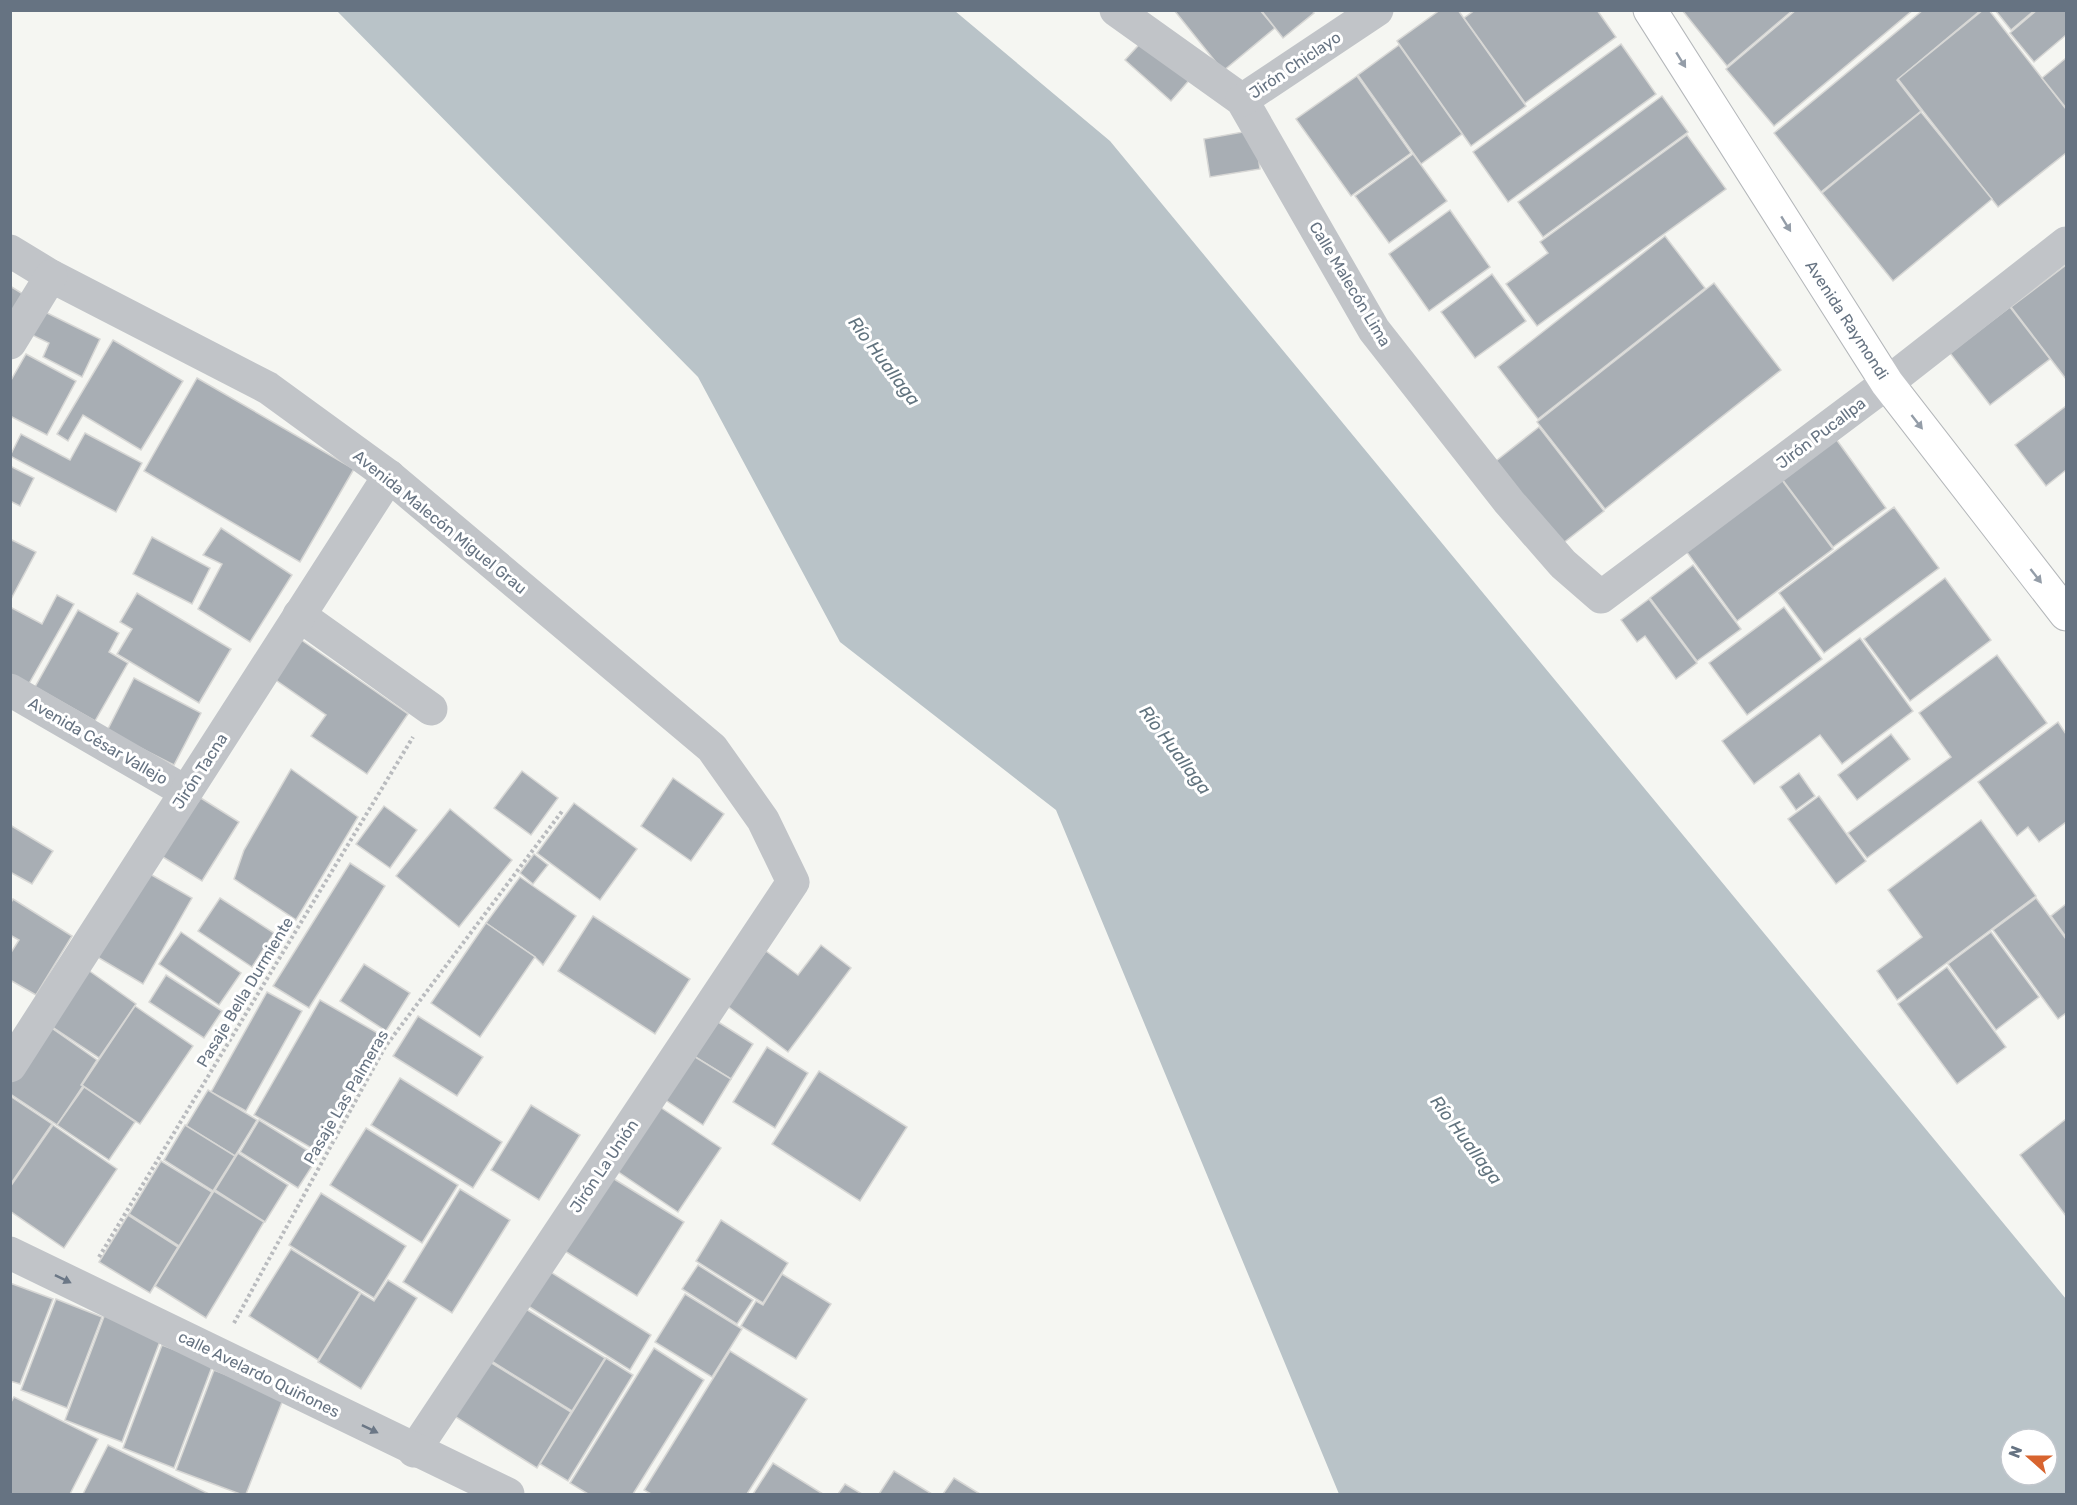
<svg xmlns="http://www.w3.org/2000/svg" width="2077" height="1505" viewBox="0 0 2077 1505" font-family="Rubik,sans-serif">
<style>
.water{fill:#b9c3c8;fill-rule:evenodd}
.building{fill:#a8aeb4;stroke:#d7d7d5;stroke-width:1.5}
.lines{fill:none;stroke-linecap:round;stroke-linejoin:round}
.highway-casing{stroke:#b4b7ba;stroke-width:35}
.path{stroke:#b9bbbe;stroke-width:4;stroke-dasharray:3 3;stroke-linecap:butt}
.minor{stroke:#c1c4c8;stroke-width:33}
.highway{stroke:#fff;stroke-width:33}
.oneway{fill:#949da8}
.oneway2{fill:#6b7786}
.labels{text-anchor:middle;dominant-baseline:central;stroke-width:6;stroke-linejoin:round;paint-order:stroke}
.street-label{font-size:16px;fill:#667382;stroke:#fff}
.water-label{font-size:18px;font-style:italic;fill:#62747f;stroke:#fff}
</style>
<rect width="100%" height="100%" fill="#f5f6f2"/>
<!-- water -->
<path class="water" d="M 337,11 L 955,11 L 1110,141 L 2066,1299 L 2066,1494 L 1339,1494 L 1056,810 L 840,642 L 698,377 ZM 2011,1439 L 2047,1439 L 2047,1475 L 2011,1475 Z"/>
<!-- building -->
<g class="building">
<polygon points="1174,10 1260,10 1275,28 1223,71"/>
<polygon points="1261,10 1312,10 1314,13 1283,38"/>
<polygon points="1440,10 1458,10 1526,106 1471,146 1397,41"/>
<polygon points="1475,10 1597,10 1616,37 1525,103 1464,18"/>
<polygon points="1682,10 1793,10 1727,66"/>
<polygon points="1796,10 1913,10 1774,126 1726,69"/>
<polygon points="1923,10 1981,10 1897,80 1921,111 1821,192 1774,133"/>
<polygon points="1983,10 1989,10 2066,109 2066,153 1998,207 1898,79"/>
<polygon points="1995,10 2035,10 2011,30"/>
<polygon points="2037,10 2066,10 2066,35 2034,62 2010,33"/>
<polygon points="1147,36 1192,77 1171,101 1125,60"/>
<polygon points="1621,44 1656,94 1508,202 1473,152"/>
<polygon points="1399,45 1462,134 1421,164 1358,75"/>
<polygon points="2066,58 2066,108 2042,78"/>
<polygon points="1357,76 1411,153 1351,196 1296,119"/>
<polygon points="1662,96 1688,132 1543,237 1518,202"/>
<polygon points="1921,112 1992,199 1893,281 1822,193"/>
<polygon points="1254,130 1260,169 1210,177 1204,139"/>
<polygon points="1687,135 1726,189 1537,326 1506,284 1548,253 1540,242"/>
<polygon points="1413,154 1447,201 1389,243 1355,196"/>
<polygon points="1450,210 1490,267 1429,311 1389,254"/>
<polygon points="1665,236 1705,288 1538,419 1498,367"/>
<polygon points="2066,265 2066,379 2011,307"/>
<polygon points="1492,274 1526,321 1475,358 1441,312"/>
<polygon points="1714,283 1781,370 1605,509 1537,422"/>
<polygon points="10,286 23,294 10,315"/>
<polygon points="2010,307 2050,359 1990,405 1950,353"/>
<polygon points="41,310 100,339 82,377 43,357 49,343 30,334"/>
<polygon points="113,340 183,381 141,450 83,415 68,441 57,434"/>
<polygon points="26,354 76,381 47,435 10,416 10,382"/>
<polygon points="197,378 354,469 300,562 144,471"/>
<polygon points="2066,406 2066,470 2046,486 2015,445"/>
<polygon points="1539,427 1604,511 1553,551 1487,468"/>
<polygon points="85,433 142,463 116,512 10,456 21,434 70,460"/>
<polygon points="1836,439 1886,508 1833,547 1782,479"/>
<polygon points="10,466 34,478 20,506 10,501"/>
<polygon points="1782,480 1833,549 1737,621 1686,551"/>
<polygon points="1894,507 1939,568 1824,653 1779,593"/>
<polygon points="221,528 292,575 250,642 198,609 222,564 203,555"/>
<polygon points="152,537 210,568 192,604 133,574"/>
<polygon points="12,540 36,552 10,601 10,543"/>
<polygon points="1693,565 1741,629 1697,661 1650,598"/>
<polygon points="1945,578 1991,640 1910,701 1864,639"/>
<polygon points="137,593 231,649 199,703 117,654 132,629 120,622"/>
<polygon points="57,595 74,604 27,687 10,678 10,611 12,608 42,624"/>
<polygon points="1649,599 1697,663 1676,679 1645,636 1637,642 1621,620"/>
<polygon points="1784,607 1822,659 1747,715 1709,663"/>
<polygon points="78,610 119,633 109,652 128,663 95,721 35,687"/>
<polygon points="297,637 408,714 367,774 311,736 326,715 270,676"/>
<polygon points="1860,638 1913,711 1842,764 1820,735 1754,784 1722,741"/>
<polygon points="1997,655 2047,723 1867,858 1848,833 1951,757 1919,713"/>
<polygon points="134,678 201,713 174,765 107,731"/>
<polygon points="2058,722 2066,734 2066,822 2039,842 2028,827 2017,836 1978,782"/>
<polygon points="1891,734 1910,759 1857,800 1838,775"/>
<polygon points="291,769 358,817 296,920 234,879 244,850"/>
<polygon points="522,771 558,798 531,835 494,808"/>
<polygon points="1799,773 1815,796 1796,810 1780,787"/>
<polygon points="673,778 724,814 691,861 641,826"/>
<polygon points="196,795 239,822 202,881 158,854"/>
<polygon points="1819,796 1866,861 1836,884 1788,819"/>
<polygon points="574,803 637,849 600,900 537,853"/>
<polygon points="384,806 417,830 390,868 356,844"/>
<polygon points="450,809 512,860 459,927 396,876"/>
<polygon points="1981,820 2036,896 1897,1000 1877,971 1922,937 1888,890"/>
<polygon points="10,825 53,851 32,884 10,872"/>
<polygon points="534,854 548,865 533,884 520,873"/>
<polygon points="350,863 385,886 309,1008 273,986"/>
<polygon points="143,870 192,898 143,984 94,955"/>
<polygon points="520,877 576,916 543,965 535,957 486,923"/>
<polygon points="220,898 274,933 252,967 198,931"/>
<polygon points="2036,898 2066,939 2066,1013 2058,1019 1993,930"/>
<polygon points="13,899 72,936 36,995 10,980 10,954 19,940 10,935 10,904"/>
<polygon points="2066,904 2066,937 2051,916"/>
<polygon points="593,916 690,979 655,1034 558,971"/>
<polygon points="486,923 535,957 480,1037 431,1003"/>
<polygon points="181,932 241,973 219,1005 159,964"/>
<polygon points="1991,932 2039,997 1996,1030 1948,964"/>
<polygon points="821,945 851,968 788,1052 726,1005 766,951 798,975"/>
<polygon points="364,964 410,993 386,1031 340,1001"/>
<polygon points="81,965 136,1004 99,1058 43,1021"/>
<polygon points="1947,967 2006,1047 1957,1084 1898,1004"/>
<polygon points="166,975 222,1011 204,1038 149,1002"/>
<polygon points="267,992 302,1011 246,1111 211,1092"/>
<polygon points="320,1000 381,1035 315,1150 254,1115"/>
<polygon points="135,1006 193,1046 140,1124 82,1085"/>
<polygon points="418,1016 483,1057 457,1096 393,1056"/>
<polygon points="715,1020 753,1044 731,1079 692,1055"/>
<polygon points="43,1022 97,1060 81,1085 83,1086 57,1125 10,1094 10,1070"/>
<polygon points="767,1047 808,1073 775,1128 733,1102"/>
<polygon points="692,1055 731,1079 703,1125 664,1099"/>
<polygon points="819,1071 907,1127 860,1201 772,1144"/>
<polygon points="400,1078 502,1142 473,1188 371,1125"/>
<polygon points="84,1087 135,1122 109,1160 57,1125"/>
<polygon points="208,1090 257,1120 235,1156 186,1126"/>
<polygon points="10,1096 52,1124 10,1185"/>
<polygon points="531,1105 580,1135 539,1200 491,1170"/>
<polygon points="657,1105 721,1148 678,1212 614,1169"/>
<polygon points="2066,1119 2066,1216 2020,1155"/>
<polygon points="259,1120 318,1157 298,1188 240,1152"/>
<polygon points="53,1125 117,1169 64,1248 10,1211 10,1187"/>
<polygon points="185,1125 235,1156 213,1191 164,1160"/>
<polygon points="366,1128 458,1185 422,1243 330,1185"/>
<polygon points="238,1153 288,1185 265,1222 215,1190"/>
<polygon points="161,1161 212,1192 179,1246 129,1214"/>
<polygon points="606,1174 684,1222 637,1296 560,1248"/>
<polygon points="460,1189 510,1220 452,1313 403,1282"/>
<polygon points="214,1191 264,1222 206,1318 155,1286"/>
<polygon points="321,1193 406,1246 374,1298 289,1245"/>
<polygon points="128,1215 178,1247 150,1293 99,1262"/>
<polygon points="721,1220 788,1263 763,1303 696,1261"/>
<polygon points="291,1249 360,1292 318,1360 249,1316"/>
<polygon points="698,1265 753,1300 737,1324 682,1289"/>
<polygon points="541,1266 651,1335 630,1370 520,1301"/>
<polygon points="782,1274 831,1304 796,1359 741,1326 756,1301 763,1305"/>
<polygon points="388,1280 417,1298 361,1389 318,1362 361,1293 374,1301"/>
<polygon points="10,1283 53,1299 20,1384 10,1381"/>
<polygon points="685,1294 742,1329 712,1377 655,1342"/>
<polygon points="56,1299 102,1317 67,1408 21,1390"/>
<polygon points="518,1304 605,1358 572,1411 485,1357"/>
<polygon points="105,1314 162,1336 122,1442 65,1420"/>
<polygon points="162,1345 213,1364 174,1468 123,1448"/>
<polygon points="654,1348 704,1380 633,1494 588,1494 570,1483"/>
<polygon points="730,1351 807,1399 747,1494 651,1494 644,1490"/>
<polygon points="482,1357 571,1412 537,1468 448,1412"/>
<polygon points="606,1358 633,1375 568,1481 540,1464"/>
<polygon points="214,1370 284,1397 246,1494 240,1494 176,1470"/>
<polygon points="14,1397 98,1439 70,1494 10,1494 10,1404"/>
<polygon points="108,1445 166,1473 209,1494 83,1494"/>
<polygon points="773,1463 823,1494 753,1494"/>
<polygon points="894,1471 932,1494 879,1494"/>
<polygon points="954,1478 980,1494 943,1494"/>
<polygon points="845,1484 862,1494 838,1494"/>
</g>
<g class="lines">
<defs>
<polyline id="highway" points="1650,10 1887,383 2066,614"/>
</defs>
<!-- highway casing -->
<use href="#highway" class="highway-casing"/>
<!-- path -->
<g class="path">
<polyline points="99,1257 413,737"/>
<polyline points="234,1323 385,1047 563,810"/>
</g>
<!-- minor -->
<g class="minor">
<polyline points="1116,10 1242,100 1374,330 1509,502 1563,564 1601,597 1887,383 2066,243"/>
<polyline points="1242,100 1377,10"/>
<polyline points="10,251 51,276 268,388 389,476 712,748 763,820 793,882 414,1451"/>
<polyline points="10,343 51,276"/>
<polyline points="299,615 431,709"/>
<polyline points="10,690 186,792"/>
<polyline points="10,1066 389,476"/>
<polyline points="10,1253 508,1494"/>
</g>
<!-- highway -->
<use href="#highway" class="highway"/>
</g>
<!-- one-way arrows -->
<defs><path id="oneway-solid" d="M-6-.8H1V-3.2L6.5 0L1 3.2V.8H-6Z" transform="scale(1.5)"/></defs>
<g class="oneway">
<use href="#oneway-solid" transform="translate(1681 60) rotate(58)"/>
<use href="#oneway-solid" transform="translate(1786 224) rotate(58)"/>
<use href="#oneway-solid" transform="translate(1917 422) rotate(52)"/>
<use href="#oneway-solid" transform="translate(2036 576) rotate(52)"/>
</g>
<g class="oneway2">
<use href="#oneway-solid" transform="translate(63 1279) rotate(26)"/>
<use href="#oneway-solid" transform="translate(370 1429) rotate(26)"/>
</g>
<g class="labels">
<!-- street labels -->
<g class="street-label">
<text transform="translate(1295 65) rotate(-34)">Jirón Chiclayo</text>
<text transform="translate(1350 284) rotate(59)">Calle Malecón Lima</text>
<text transform="translate(1847 320) rotate(57)">Avenida Raymondi</text>
<text transform="translate(1821 433) rotate(-37)">Jirón Pucallpa</text>
<text transform="translate(440 522) rotate(39)">Avenida Malecón Miguel Grau</text>
<text transform="translate(98 741) rotate(30)">Avenida César Vallejo</text>
<text transform="translate(200 771) rotate(-57)">Jirón Tacna</text>
<text transform="translate(245 992) rotate(-59)">Pasaje Bella Durmiente</text>
<text transform="translate(346 1097) rotate(-60)">Pasaje Las Palmeras</text>
<text transform="translate(604 1166) rotate(-56)">Jirón La Unión</text>
<text transform="translate(259 1374) rotate(26)">calle Avelardo Quiñones</text>
</g>
<!-- water labels -->
<g class="water-label">
<text transform="translate(884 361) rotate(53)">Río Huallaga</text>
<text transform="translate(1175 750) rotate(53)">Río Huallaga</text>
<text transform="translate(1466 1140) rotate(53)">Río Huallaga</text>
</g>
</g>
<!-- border -->
<rect width="2077" height="1505" fill="none" stroke="#667382" stroke-width="24"/>
<!-- north arrow -->
<g transform="translate(2029 1457) rotate(291)"><circle r="28" fill="#ffffff" stroke="#c2c7cd" stroke-width="1.5"/>
<path d="M0-4.5L10 22L0 15L-10 22Z" fill="#d8642f"/>
<text y="-9" font-size="16" font-weight="bold" text-anchor="middle" fill="#667382">N</text>
</g>
</svg>
